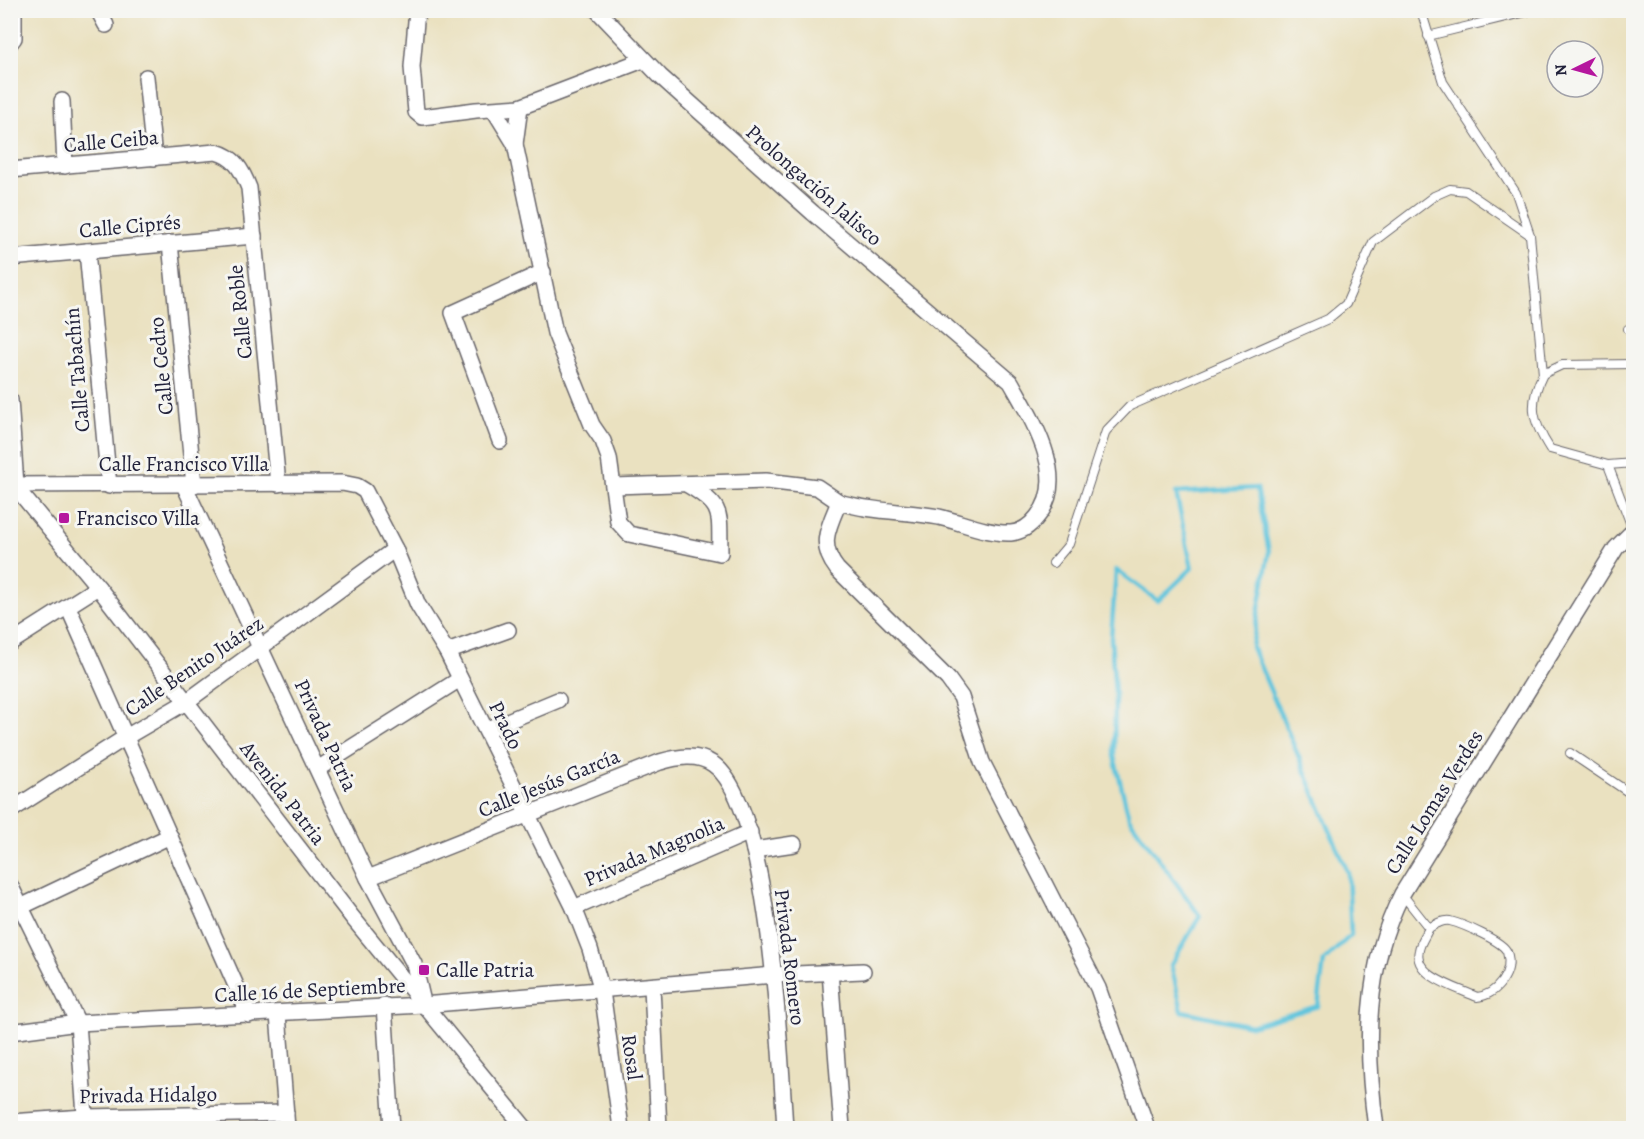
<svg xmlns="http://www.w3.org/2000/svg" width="1644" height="1139" viewBox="0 0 1644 1139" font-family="Alegreya,serif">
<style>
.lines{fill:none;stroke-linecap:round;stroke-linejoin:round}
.stream{stroke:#60c5dd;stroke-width:4.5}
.lane-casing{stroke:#68656a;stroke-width:10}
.street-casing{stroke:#68656a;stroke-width:18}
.lane{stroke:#fff;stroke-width:8}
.street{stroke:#fff;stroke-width:15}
.poi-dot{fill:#b5179e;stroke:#f6f6f2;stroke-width:2}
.labels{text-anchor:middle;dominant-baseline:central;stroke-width:6;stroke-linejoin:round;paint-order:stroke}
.street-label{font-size:21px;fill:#22223b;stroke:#f6f6f2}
.poi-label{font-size:21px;fill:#22223b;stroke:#f6f6f2;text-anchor:start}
</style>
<rect width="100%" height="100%" fill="#f6f6f2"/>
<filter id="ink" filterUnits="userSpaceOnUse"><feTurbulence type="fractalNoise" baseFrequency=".0167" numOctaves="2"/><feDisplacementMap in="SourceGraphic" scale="12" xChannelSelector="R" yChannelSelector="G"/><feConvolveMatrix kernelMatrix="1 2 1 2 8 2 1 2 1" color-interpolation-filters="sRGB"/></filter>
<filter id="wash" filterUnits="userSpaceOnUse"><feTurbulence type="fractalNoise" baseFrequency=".008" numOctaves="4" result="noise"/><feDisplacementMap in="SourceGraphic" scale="24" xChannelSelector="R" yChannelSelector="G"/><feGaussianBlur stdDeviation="1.35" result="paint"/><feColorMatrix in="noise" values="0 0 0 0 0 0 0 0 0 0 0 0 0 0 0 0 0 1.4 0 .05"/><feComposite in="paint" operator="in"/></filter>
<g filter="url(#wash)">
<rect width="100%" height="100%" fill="#eae1c0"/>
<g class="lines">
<!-- stream -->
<polygon class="stream" points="1257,488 1269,552 1252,647 1348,873 1351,935 1324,961 1318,1006 1251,1026 1182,1011 1171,965 1200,916 1129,818 1114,756 1115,694 1111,638 1116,570 1158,601 1192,568 1176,493"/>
</g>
</g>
<g filter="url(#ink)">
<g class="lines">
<defs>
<g id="lane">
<polyline points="1421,10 1443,82 1516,193 1530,235 1543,374"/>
<polyline points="1428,36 1534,10"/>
<polyline points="1628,329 1634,328"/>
<polyline points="1608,465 1634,463"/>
<path d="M 1633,530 L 1608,465 L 1550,449 C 1532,421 1528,404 1543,374 L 1562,365 L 1634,364"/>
<polyline points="1053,563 1069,544 1106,431 1130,406 1328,319 1346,304 1373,242 1434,196 1450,189 1466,191 1530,235"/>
<polyline points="1570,753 1634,796"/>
<path d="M 1402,894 L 1429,928 C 1426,935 1420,943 1419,950 C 1412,976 1458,988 1477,997 C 1496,995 1514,973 1507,952 C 1503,941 1462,924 1450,921 C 1442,920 1436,924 1429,928"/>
</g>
<g id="street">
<polyline points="98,10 106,25"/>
<polyline points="417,10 412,67 416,112 422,117 476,110 520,107 643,60"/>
<path d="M 597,10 L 660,76 L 813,213 L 1011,382 C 1032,420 1070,478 1037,517 C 1030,526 1022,532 1011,533 C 987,534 961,522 939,517 C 906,511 871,512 839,502 C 828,528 818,545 837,569 L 948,679 L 961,697 L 982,762 L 1098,988 L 1147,1128"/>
<polyline points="10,43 14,38 14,10"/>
<polyline points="146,77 154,158"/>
<polyline points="62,101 65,166"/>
<path d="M 494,110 L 515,144 L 555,333 L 592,425 L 603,441 L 609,458 L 618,522 L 629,534 L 720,553 C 719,513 725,507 688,485"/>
<polyline points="515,144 520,107"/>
<path d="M 10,170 L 216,152 C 235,157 242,170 249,188 L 278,484"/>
<polyline points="170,243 194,485"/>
<polyline points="87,251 109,486"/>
<polyline points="10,258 254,236"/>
<polyline points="10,400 16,485"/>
<polyline points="500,441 453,313 543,272"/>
<polyline points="12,483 98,587 352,917 525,1128"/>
<polyline points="10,485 342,483 357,486 365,491 395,549 418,605 447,652 574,908 590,949 602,991 621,1128"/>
<polyline points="184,485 368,878 414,964 423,1002"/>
<polyline points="614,486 766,481 817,487 839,502"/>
<polyline points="68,607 249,1015"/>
<polyline points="10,643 98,587"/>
<polyline points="447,652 508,630"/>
<polyline points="486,730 558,700"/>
<polyline points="319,768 460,679"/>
<polyline points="10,811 126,737 186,702 395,549"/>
<polyline points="754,850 794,844"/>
<path d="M 368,878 L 660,762 C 677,757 697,753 713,764 C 771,805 780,1055 785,1128"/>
<polyline points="10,885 78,1023 86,1128"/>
<polyline points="574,908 750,832"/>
<polyline points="10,912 170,836"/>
<polyline points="830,972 842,1128"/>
<polyline points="652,987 659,1128"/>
<polyline points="384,1005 392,1128"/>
<polyline points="278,1014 287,1128"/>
<polyline points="10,1032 78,1023 423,1005 774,975 863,971"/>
<polyline points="10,1122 85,1117 286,1113"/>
<path d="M 1376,1128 C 1365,1047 1364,968 1402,894 L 1616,548 L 1634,530"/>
</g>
</defs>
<!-- lane casing -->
<use href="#lane" class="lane-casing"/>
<!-- street casing -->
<use href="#street" class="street-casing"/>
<!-- lane -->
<use href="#lane" class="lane"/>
<!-- street -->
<use href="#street" class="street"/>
</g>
</g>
<!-- markers -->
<g class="poi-dot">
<rect x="58" y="512" width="12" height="12" rx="3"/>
<rect x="418" y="964" width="12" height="12" rx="3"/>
</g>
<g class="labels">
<!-- street labels -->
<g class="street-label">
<text transform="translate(111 141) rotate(-5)">Calle Ceiba</text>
<text transform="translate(814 185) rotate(41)">Prolongación Jalisco</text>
<text transform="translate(130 226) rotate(-5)">Calle Ciprés</text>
<text transform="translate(240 312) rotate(-96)">Calle Roble</text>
<text transform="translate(161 366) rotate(-96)">Calle Cedro</text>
<text transform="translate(77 370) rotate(-95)">Calle Tabachín</text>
<text x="184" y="464">Calle Francisco Villa</text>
<text transform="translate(194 666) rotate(-34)">Calle Benito Juárez</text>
<text transform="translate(506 725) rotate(64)">Prado</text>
<text transform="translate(326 735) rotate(65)">Privada Patria</text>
<text transform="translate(549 783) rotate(-22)">Calle Jesús García</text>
<text transform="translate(283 793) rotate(52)">Avenida Patria</text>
<text transform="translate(1434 802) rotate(-58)">Calle Lomas Verdes</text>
<text transform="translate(654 851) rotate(-23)">Privada Magnolia</text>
<text transform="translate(790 957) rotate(83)">Privada Romero</text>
<text transform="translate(310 990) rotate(-3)">Calle 16 de Septiembre</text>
<text transform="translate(632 1057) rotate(82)">Rosal</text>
<text transform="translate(148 1095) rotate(-1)">Privada Hidalgo</text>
</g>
<!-- poi labels -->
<g class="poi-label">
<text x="76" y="518">Francisco Villa</text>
<text x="436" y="970">Calle Patria</text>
</g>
</g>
<!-- margin -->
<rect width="1644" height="1139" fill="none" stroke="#f6f6f2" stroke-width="36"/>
<!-- north arrow -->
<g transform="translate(1575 69) rotate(265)"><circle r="28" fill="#f6f6f2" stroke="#a1a1a9" stroke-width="1.5"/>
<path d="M0-4.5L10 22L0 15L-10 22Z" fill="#b5179e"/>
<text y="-9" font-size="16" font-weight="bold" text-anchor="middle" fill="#22223b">N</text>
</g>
</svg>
